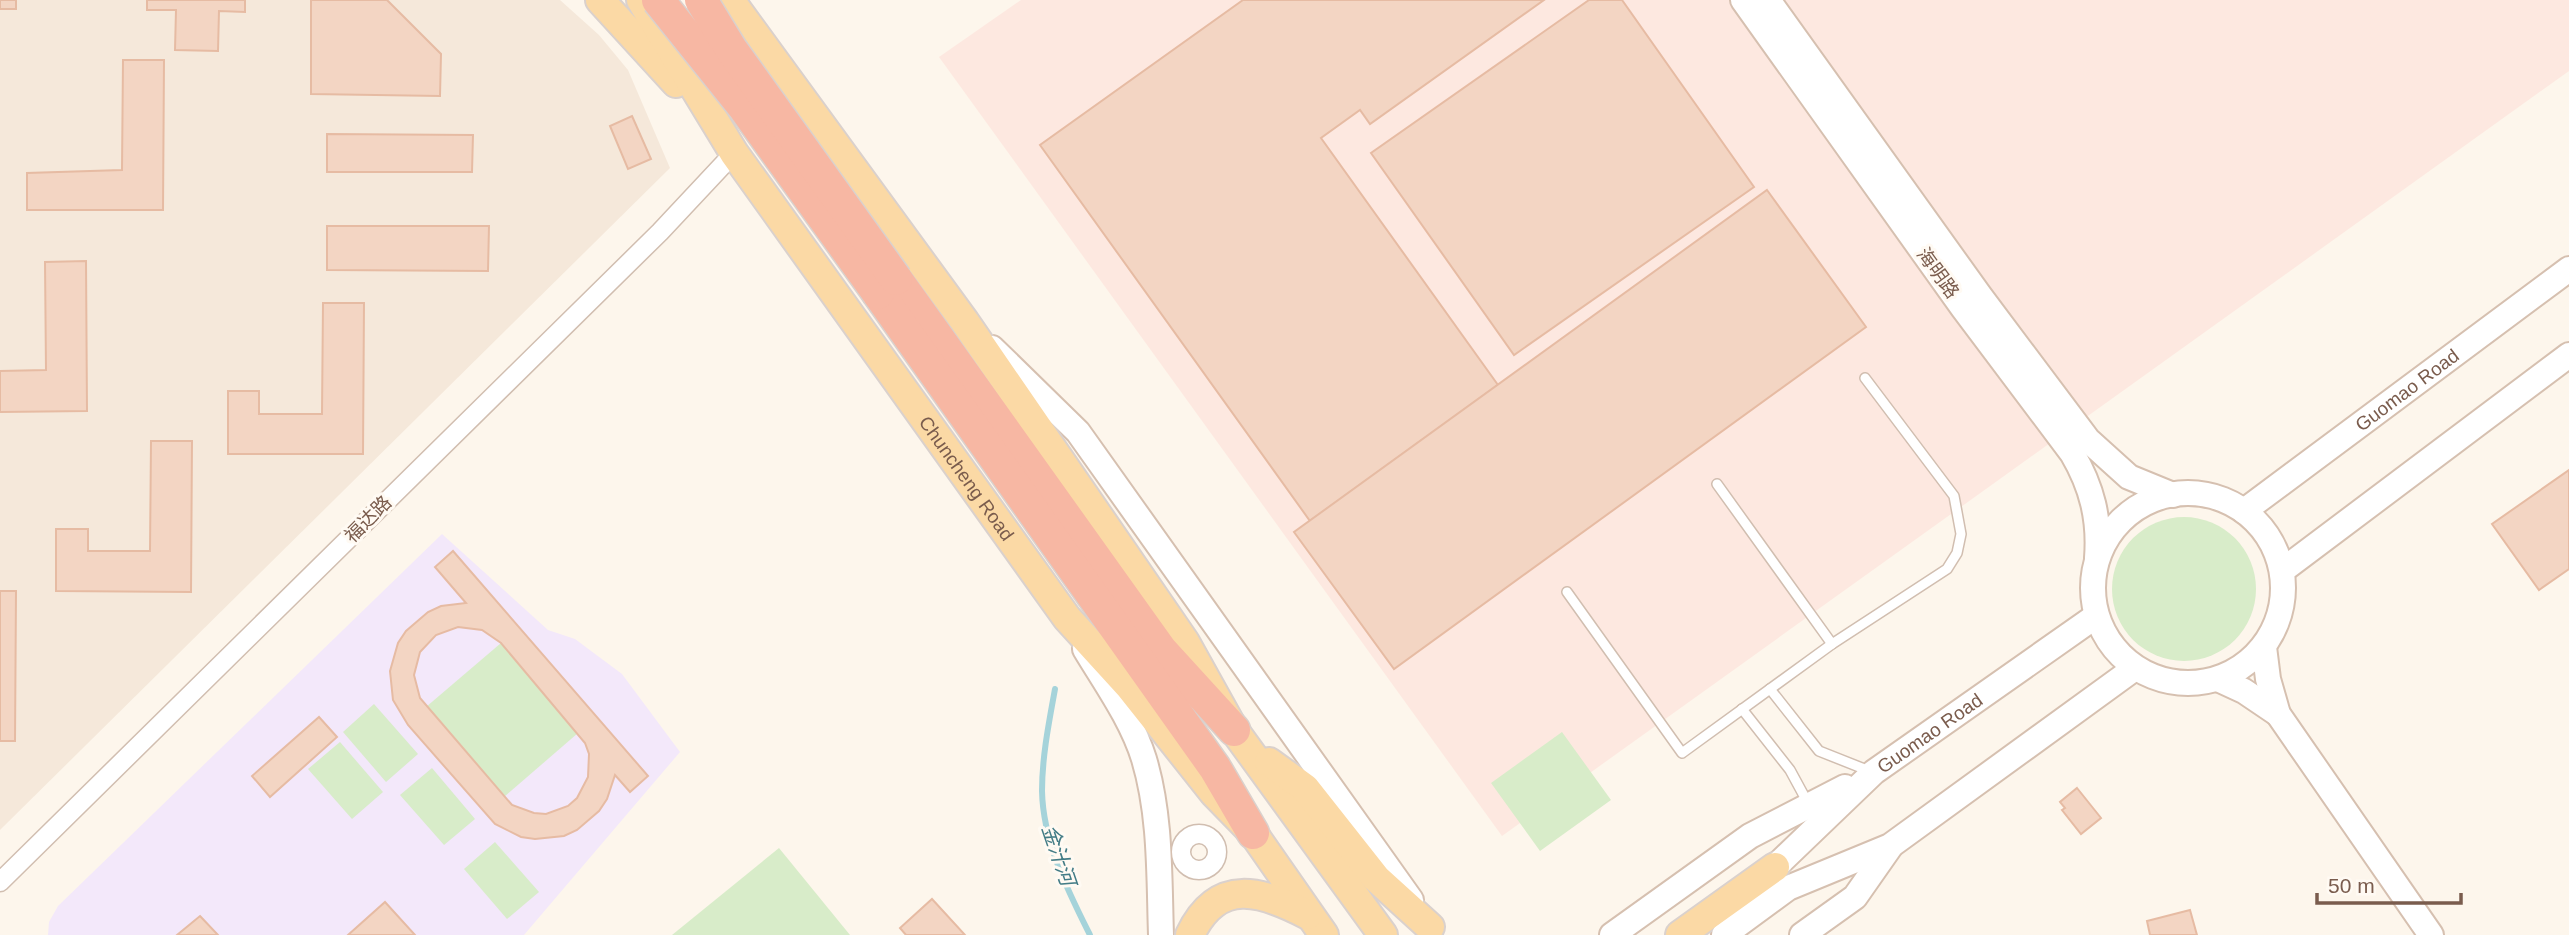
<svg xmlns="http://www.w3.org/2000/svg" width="2569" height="935" viewBox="0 0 2569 935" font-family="Arial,'Noto Sans SC',sans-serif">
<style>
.residential{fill:#f5e8da}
.commercial{fill:#fde8e0}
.education{fill:#f3e8fa}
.green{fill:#d8ecc9}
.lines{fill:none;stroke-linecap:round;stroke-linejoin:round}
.stream{stroke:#a5d3da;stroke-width:6}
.building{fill:#f3d5c3;stroke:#e6bba3;stroke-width:2;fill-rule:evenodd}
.lane-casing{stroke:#d1beb0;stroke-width:12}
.street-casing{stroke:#d1beb0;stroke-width:21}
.secondary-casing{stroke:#d6c0b0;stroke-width:28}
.primary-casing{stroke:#dad1cd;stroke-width:32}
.highway-casing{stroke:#dad1cd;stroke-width:35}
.path{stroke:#d9b8a5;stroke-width:3.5;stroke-dasharray:2 5;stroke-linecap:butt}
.lane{stroke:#fff;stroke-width:9}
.street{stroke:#fff;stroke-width:18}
.secondary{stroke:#fff;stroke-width:24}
.primary{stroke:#fbd9a5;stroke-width:28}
.highway{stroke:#f7b7a3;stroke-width:32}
.highway-bridge-casing{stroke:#dad1cd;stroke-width:35;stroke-linecap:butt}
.highway-bridge{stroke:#f7b7a3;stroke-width:32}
.labels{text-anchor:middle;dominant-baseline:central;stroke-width:6;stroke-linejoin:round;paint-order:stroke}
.street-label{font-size:19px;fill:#7a5c4d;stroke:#fffaf3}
.water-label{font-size:21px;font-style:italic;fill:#437c86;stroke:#fffaf3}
</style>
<rect width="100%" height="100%" fill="#fdf6ec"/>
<!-- residential -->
<polygon class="residential" points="0,0 560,0 599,35 628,70 670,168 0,830"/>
<!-- commercial -->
<polygon class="commercial" points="1021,0 2569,0 2569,71 1502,836 939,57"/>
<!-- education -->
<polygon class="education" points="442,534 548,630 575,639 622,674 680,752 524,935 48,935 49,922 58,906"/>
<!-- green -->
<g class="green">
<circle cx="2184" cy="589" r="72"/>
<polygon points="501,643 578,733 504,797 426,707"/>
<polygon points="374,704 418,754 386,782 343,732"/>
<polygon points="1562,732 1611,800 1540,851 1491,783"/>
<polygon points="340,742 383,792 352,819 308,769"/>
<polygon points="432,768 475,819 444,845 400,795"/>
<polygon points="495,842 539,892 507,919 464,869"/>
<polygon points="779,848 850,935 672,935"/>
</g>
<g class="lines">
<!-- stream -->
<path class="stream" d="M 1055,689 C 1049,722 1042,757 1042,791 C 1043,842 1068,891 1090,935"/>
</g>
<!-- building -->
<g class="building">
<rect x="0" y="0" width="16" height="9"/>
<polygon points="147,0 245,0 245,12 219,11 218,51 175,50 176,10 147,10"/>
<polygon points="311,0 387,0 441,54 440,96 311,94"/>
<polygon points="1243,0 1544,0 1370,124 1360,110 1321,138 1498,385 1310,521 1040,145"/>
<polygon points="1589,0 1622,0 1754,187 1514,355 1371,153"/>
<polygon points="123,60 164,60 163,210 27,210 27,173 122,170"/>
<polygon points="632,116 651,159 628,169 610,126"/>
<polygon points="327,134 473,135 472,172 327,172"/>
<polygon points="1767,190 1866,327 1394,669 1294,532"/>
<polygon points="327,226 489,226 488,271 327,270"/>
<polygon points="86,261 87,411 0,412 0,371 46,370 45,262"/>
<polygon points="323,303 364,303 363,454 228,454 228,391 259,391 259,414 322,414"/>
<polygon points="151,441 192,441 191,592 56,591 56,529 88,529 88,551 150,551"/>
<polygon points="2569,470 2569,569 2539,590 2492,524"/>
<path d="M 453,551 L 648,776 L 630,792 L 615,775 L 607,799 L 599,811 L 577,830 L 564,836 L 535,839 L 521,837 L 495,824 L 408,725 L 393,700 L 390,671 L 398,643 L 406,631 L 428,612 L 441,606 L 466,603 L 435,567 ZM 458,627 L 482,630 L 501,643 L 585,743 L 589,754 L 588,777 L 577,798 L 568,806 L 546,814 L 534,813 L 512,805 L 420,698 L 414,675 L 420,652 L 436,635 Z"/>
<polygon points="0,591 16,591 15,741 0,741"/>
<polygon points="319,717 337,737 270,797 252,776"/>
<polygon points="2077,788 2101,818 2081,834 2062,810 2065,808 2060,802"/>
<polygon points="932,899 965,935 906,935 900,928"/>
<polygon points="385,902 415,935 348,935"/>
<polygon points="2190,910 2197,935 2150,935 2147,921"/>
<polygon points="200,916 218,935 177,935"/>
</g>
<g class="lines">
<defs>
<g id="lane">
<polyline points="1717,484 1832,644"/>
<polyline points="1567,592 1682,753 1832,644 1947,569 1957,553 1961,534 1954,496 1865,378"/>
<polyline points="1770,689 1819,751 1872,772"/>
<polyline points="1742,709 1790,770 1809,805"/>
</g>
<g id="street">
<circle cx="1199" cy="852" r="18"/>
<polyline points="0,882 660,232 734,153"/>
</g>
<g id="secondary">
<path d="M 1743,0 L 1963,308 L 2072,453 C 2092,487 2100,519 2097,558"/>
<polyline points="1768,0 1980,296 2088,440 2129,477 2173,495"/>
<polyline points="992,348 1078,432 1411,900"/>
<circle cx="2188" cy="588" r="95"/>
<path id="s1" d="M 2244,511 L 2569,269"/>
<polyline points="2283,570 2569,355"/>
<polyline points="2264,647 2268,679 2278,714 2431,935"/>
<path d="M 1085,649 C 1106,684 1132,720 1144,759 C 1161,816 1159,876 1161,935"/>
<polyline points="2218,679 2244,691 2278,714"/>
<path id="s2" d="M 1775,867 L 1874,772 L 2096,616"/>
<polyline points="1612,935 1750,836 1845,787"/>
<polyline points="1724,935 1788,888 1890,846 2135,668"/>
<polyline points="1802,935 1855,897 1890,847"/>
</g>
<g id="primary">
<polyline points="600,0 676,83"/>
<path id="s3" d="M 641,0 L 734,153 L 1067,618 L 1129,686 L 1214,793 L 1253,833 L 1324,935"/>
<polyline points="730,0 965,322 1185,642 1234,730 1383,935"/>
<polyline points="1269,762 1305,788 1376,878 1430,927"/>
<path d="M 1190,935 C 1218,876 1262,891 1308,915"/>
<polyline points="1680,935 1775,867"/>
</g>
<g id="highway">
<polyline points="896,279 1161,650 1234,730"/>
<polyline points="878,293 1215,768 1253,833"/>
</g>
</defs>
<!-- lane casing -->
<use href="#lane" class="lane-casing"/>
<!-- street casing -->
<use href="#street" class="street-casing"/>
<!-- secondary casing -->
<use href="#secondary" class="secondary-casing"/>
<!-- primary casing -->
<use href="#primary" class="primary-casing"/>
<!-- highway casing -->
<use href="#highway" class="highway-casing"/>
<!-- path -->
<polyline class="path" points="1212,840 1222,833"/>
<!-- lane -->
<use href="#lane" class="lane"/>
<!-- street -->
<use href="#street" class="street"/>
<!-- secondary -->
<use href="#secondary" class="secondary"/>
<!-- primary -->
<use href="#primary" class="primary"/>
<!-- highway -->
<use href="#highway" class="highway"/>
<defs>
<g id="highway-bridge">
<polyline points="658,0 743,106 878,293"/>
<polyline points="701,0 731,49 896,279"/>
</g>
</defs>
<!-- highway-bridge casing -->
<use href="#highway-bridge" class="highway-bridge-casing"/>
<!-- highway-bridge -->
<use href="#highway-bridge" class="highway-bridge"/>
</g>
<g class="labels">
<!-- street labels -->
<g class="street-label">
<text transform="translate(1938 273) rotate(54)">海明路</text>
<text stroke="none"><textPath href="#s1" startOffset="203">Guomao Road</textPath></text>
<text stroke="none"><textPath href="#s3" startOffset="579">Chuncheng Road</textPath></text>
<text transform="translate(368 519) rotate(-45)">福达路</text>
<text stroke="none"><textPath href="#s2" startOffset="205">Guomao Road</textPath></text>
</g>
<!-- water labels -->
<g class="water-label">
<text transform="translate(1059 855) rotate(71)">金汁河</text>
</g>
</g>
<!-- scale -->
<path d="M2317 893v10h144v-10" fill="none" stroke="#7a5c4d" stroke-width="3.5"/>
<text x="2328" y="893" font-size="21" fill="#7a5c4d" stroke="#fffaf3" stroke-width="5" paint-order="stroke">50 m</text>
</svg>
